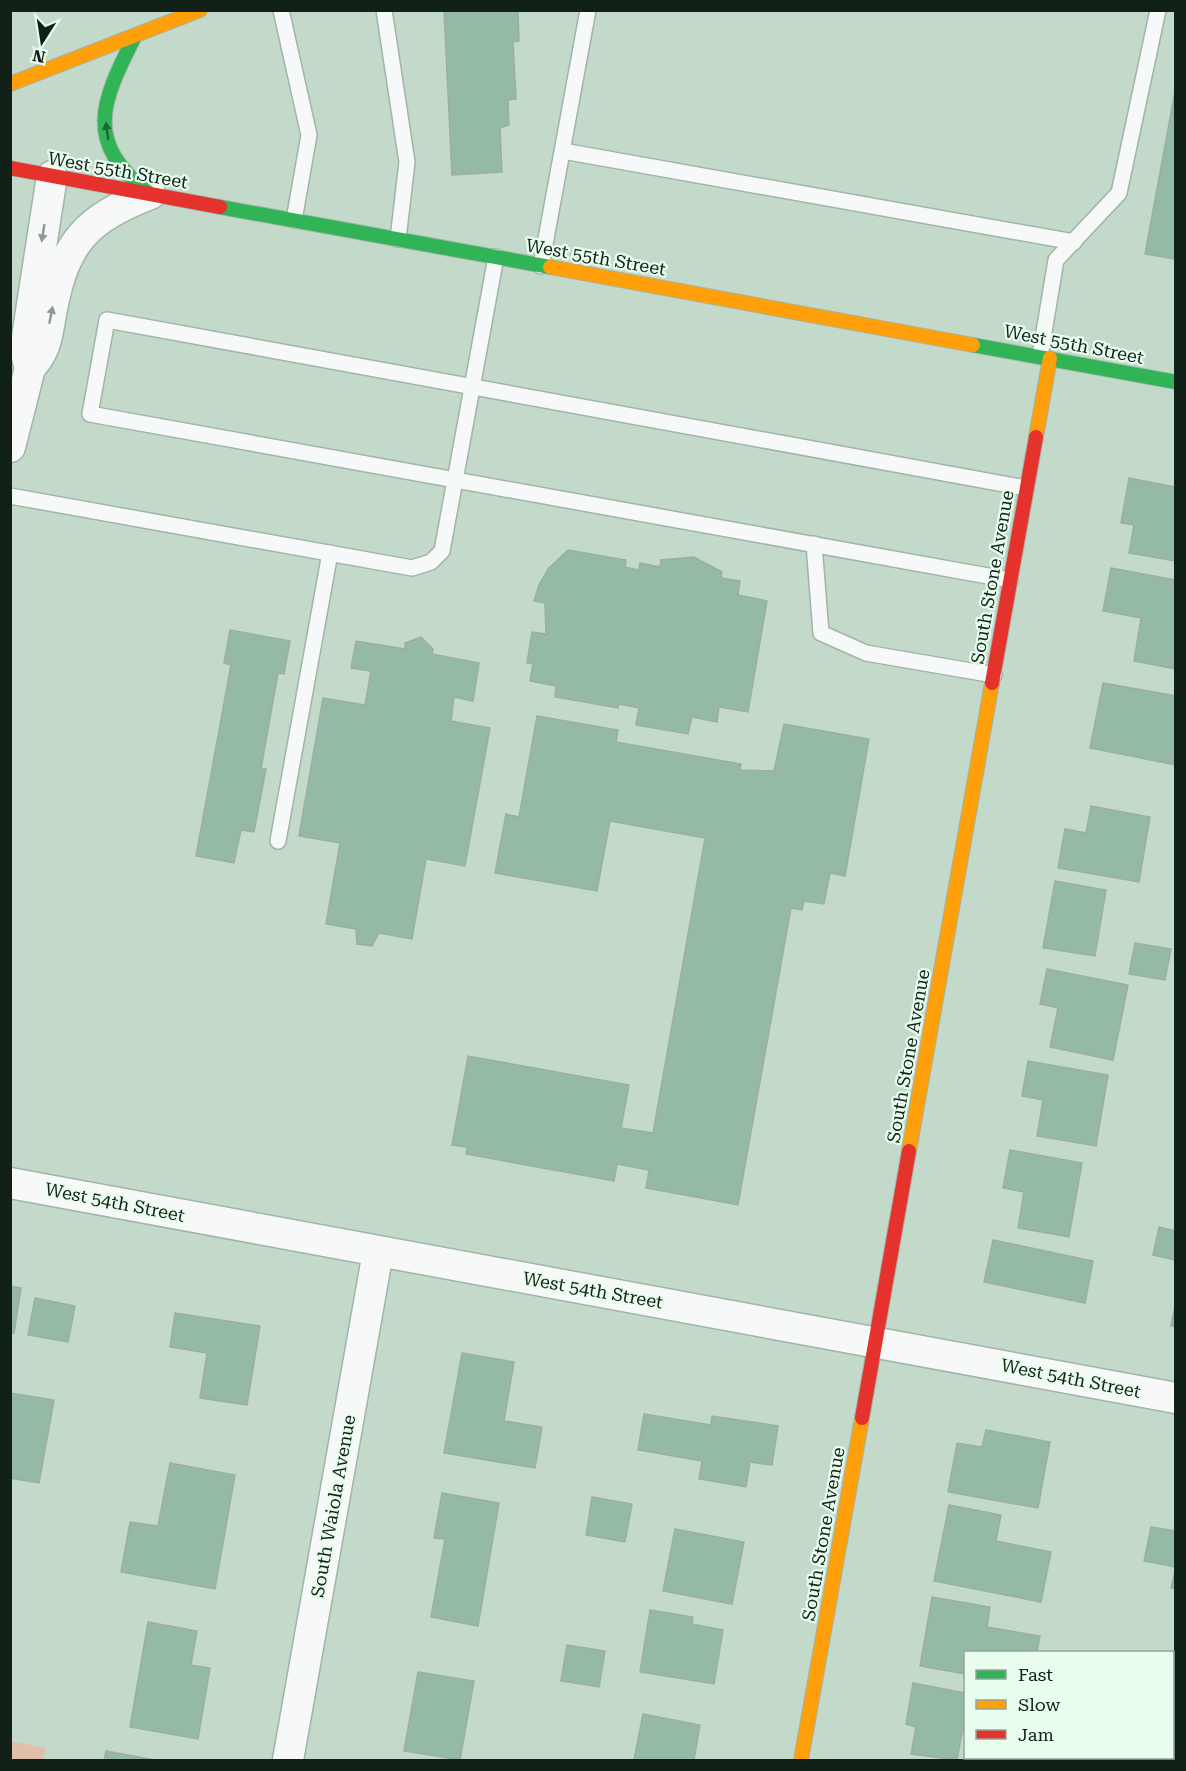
<svg xmlns="http://www.w3.org/2000/svg" width="1186" height="1771" viewBox="0 0 1186 1771" font-family="'Roboto Serif',serif">
<style>
.green{fill:#e0bfad}
.building{fill:#94b9a4;stroke:#9daea2;stroke-width:1.5}
.lines{fill:none;stroke-linecap:round;stroke-linejoin:round}
.lane-casing{stroke:#a2b4a8;stroke-width:18}
.street-casing{stroke:#a2b4a8;stroke-width:33}
.fast-casing{stroke:#a2b4a8;stroke-width:16}
.slow-casing{stroke:#a2b4a8;stroke-width:16}
.jam-casing{stroke:#a2b4a8;stroke-width:16}
.lane{stroke:#f6f9f7;stroke-width:15}
.street{stroke:#f6f9f7;stroke-width:30}
.fast{stroke:#30b455;stroke-width:14}
.slow{stroke:#ff9f0a;stroke-width:14}
.jam{stroke:#e5322d;stroke-width:14}
.oneway{fill:#206333}
.oneway2{fill:#8f9892}
.labels{text-anchor:middle;dominant-baseline:central;stroke-width:4.5;stroke-linejoin:round;paint-order:stroke}
.street-label{font-size:18px;fill:#122117;stroke:#e9fdef}
</style>
<rect width="100%" height="100%" fill="#c3d9ca"/>
<!-- green -->
<polygon class="green" points="11,1741 46,1748 43,1760 11,1760"/>
<!-- building -->
<g class="building">
<polygon points="518,10 519,41 513,42 516,99 508,100 509,125 500,128 502,172 452,175 444,11"/>
<polygon points="1176,86 1176,259 1145,254"/>
<polygon points="1129,478 1176,487 1176,561 1129,553 1134,525 1121,523"/>
<polygon points="568,550 626,560 625,567 639,570 640,563 660,567 661,560 694,557 722,572 721,578 740,581 738,595 767,601 748,712 719,707 717,722 692,717 688,734 636,725 639,708 619,704 618,708 555,697 556,686 530,681 533,664 527,663 532,632 546,634 545,603 534,601 539,585 548,569"/>
<polygon points="1111,568 1176,580 1176,669 1134,661 1141,618 1103,611"/>
<polygon points="230,630 290,641 284,674 278,673 261,769 266,769 254,832 241,830 234,863 196,856 231,665 224,663"/>
<polygon points="421,637 433,649 432,654 479,663 473,701 454,697 451,721 490,728 465,866 426,859 412,939 379,933 372,946 357,944 356,929 326,924 340,843 299,836 323,698 365,705 371,671 351,668 356,641 405,649 405,643"/>
<polygon points="1103,683 1176,696 1176,765 1090,748"/>
<polygon points="537,716 618,730 616,742 741,764 740,770 774,771 784,724 869,739 845,876 830,873 824,904 804,901 802,910 791,908 738,1205 646,1188 649,1170 617,1164 614,1181 466,1154 467,1147 452,1145 468,1056 629,1085 621,1128 653,1133 705,838 610,821 597,891 495,873 506,814 519,817"/>
<polygon points="1091,806 1150,817 1139,882 1058,868 1065,829 1086,833"/>
<polygon points="1055,881 1106,890 1095,956 1043,948"/>
<polygon points="1135,943 1171,949 1165,980 1129,974"/>
<polygon points="1047,969 1128,985 1113,1060 1050,1047 1058,1008 1040,1004"/>
<polygon points="1028,1061 1108,1075 1096,1146 1037,1136 1043,1100 1022,1096"/>
<polygon points="1010,1150 1082,1163 1069,1237 1018,1228 1024,1192 1003,1188"/>
<polygon points="1159,1227 1176,1231 1176,1260 1153,1255"/>
<polygon points="993,1240 1093,1261 1085,1303 984,1282"/>
<polygon points="10,1286 21,1288 14,1333 10,1333"/>
<polygon points="35,1298 75,1306 68,1342 28,1335"/>
<polygon points="1176,1301 1176,1326 1171,1326"/>
<polygon points="175,1313 260,1326 247,1405 200,1398 207,1353 170,1347"/>
<polygon points="462,1353 514,1362 504,1421 542,1427 535,1468 444,1453"/>
<polygon points="10,1393 54,1400 39,1483 10,1478"/>
<polygon points="644,1414 711,1425 712,1416 778,1426 772,1465 750,1462 746,1487 699,1479 702,1461 638,1450"/>
<polygon points="986,1430 1050,1442 1038,1508 948,1492 957,1443 982,1447"/>
<polygon points="170,1463 235,1475 215,1589 121,1572 130,1522 158,1526"/>
<polygon points="442,1493 499,1503 478,1626 431,1617 445,1539 434,1538"/>
<polygon points="592,1497 632,1504 625,1542 586,1535"/>
<polygon points="949,1505 1001,1515 996,1541 1051,1552 1041,1602 934,1581"/>
<polygon points="1151,1527 1176,1531 1176,1567 1144,1561"/>
<polygon points="675,1529 744,1542 732,1604 663,1591"/>
<polygon points="1176,1567 1176,1589 1171,1588"/>
<polygon points="932,1597 990,1607 987,1627 1040,1636 1037,1652 966,1652 966,1674 920,1666"/>
<polygon points="650,1610 693,1617 692,1624 723,1630 714,1684 640,1672"/>
<polygon points="148,1622 197,1631 191,1665 210,1668 198,1739 130,1727"/>
<polygon points="567,1645 605,1651 599,1687 561,1681"/>
<polygon points="418,1672 474,1681 460,1760 404,1751"/>
<polygon points="1172,1678 1176,1679 1176,1760 1121,1760 1122,1758 1172,1758"/>
<polygon points="913,1683 966,1693 966,1733 962,1733 957,1760 911,1754 916,1727 906,1724"/>
<polygon points="643,1714 700,1725 694,1760 634,1760"/>
<polygon points="106,1751 155,1760 104,1760"/>
</g>
<g class="lines">
<defs>
<g id="lane">
<polyline points="281,10 309,135 294,220"/>
<polyline points="384,10 407,162 398,239"/>
<polyline points="563,151 1074,242"/>
<polyline points="541,266 588,10"/>
<polyline points="1040,356 1056,260 1119,193 1158,10"/>
<polyline points="10,496 412,568 431,562 442,551 496,257"/>
<polyline points="814,544 821,633 866,653 994,675"/>
<polyline points="1010,580 90,414 107,320 1026,488"/>
<polyline points="278,841 330,553"/>
</g>
<g id="street">
<path d="M 52,176 L 25,350 L 30,368 C 48,348 47,334 52,309 C 65,241 87,219 150,194"/>
<polyline points="10,447 30,368"/>
<polyline points="10,1183 1176,1398"/>
<polyline points="288,1760 378,1252"/>
</g>
<g id="fast">
<path d="M 135,36 C 101,103 83,142 150,194"/>
<polyline points="220,207 550,267"/>
<polyline points="973,345 1176,382"/>
</g>
<g id="slow">
<polyline points="10,84 200,10"/>
<polyline points="550,267 973,345"/>
<polyline points="1036,437 1050,358"/>
<polyline points="909,1151 992,683"/>
<polyline points="801,1760 862,1418"/>
</g>
<g id="jam">
<polyline points="10,168 220,207"/>
<polyline points="992,683 1036,437"/>
<polyline points="862,1418 909,1151"/>
</g>
</defs>
<!-- lane casing -->
<use href="#lane" class="lane-casing"/>
<!-- street casing -->
<use href="#street" class="street-casing"/>
<!-- fast casing -->
<use href="#fast" class="fast-casing"/>
<!-- slow casing -->
<use href="#slow" class="slow-casing"/>
<!-- jam casing -->
<use href="#jam" class="jam-casing"/>
<!-- lane -->
<use href="#lane" class="lane"/>
<!-- street -->
<use href="#street" class="street"/>
<!-- fast -->
<use href="#fast" class="fast"/>
<!-- slow -->
<use href="#slow" class="slow"/>
<!-- jam -->
<use href="#jam" class="jam"/>
</g>
<!-- one-way arrows -->
<defs><path id="oneway-solid" d="M-6-.8H1V-3.2L6.5 0L1 3.2V.8H-6Z" transform="scale(1.5)"/></defs>
<use class="oneway" href="#oneway-solid" transform="translate(107 131) rotate(-98)"/>
<g class="oneway2">
<use href="#oneway-solid" transform="translate(43 233) rotate(99)"/>
<use href="#oneway-solid" transform="translate(51 315) rotate(-79)"/>
</g>
<g class="labels">
<!-- street labels -->
<g class="street-label">
<text transform="translate(118 170) rotate(10)">West 55th Street</text>
<text transform="translate(596 257) rotate(10)">West 55th Street</text>
<text transform="translate(1074 344) rotate(11)">West 55th Street</text>
<text transform="translate(992 577) rotate(-80)">South Stone Avenue</text>
<text transform="translate(908 1056) rotate(-80)">South Stone Avenue</text>
<text transform="translate(115 1202) rotate(11)">West 54th Street</text>
<text transform="translate(593 1290) rotate(10)">West 54th Street</text>
<text transform="translate(1071 1378) rotate(11)">West 54th Street</text>
<text transform="translate(333 1506) rotate(-80)">South Waiola Avenue</text>
<text transform="translate(823 1534) rotate(-80)">South Stone Avenue</text>
</g>
</g>
<!-- border -->
<rect width="1186" height="1771" fill="none" stroke="#122117" stroke-width="24"/>
<!-- legend -->
<rect x="964" y="1651" width="210" height="108" fill="#e9fdef" stroke="#93a599" stroke-width="1.5"/>
<rect x="976" y="1670" width="30" height="9" fill="#30b455" stroke="#93a599" stroke-width="1.5"/>
<text x="1018" y="1681" font-size="18" fill="#122117">Fast</text>
<rect x="976" y="1700" width="30" height="9" fill="#ff9f0a" stroke="#93a599" stroke-width="1.5"/>
<text x="1018" y="1711" font-size="18" fill="#122117">Slow</text>
<rect x="976" y="1730" width="30" height="9" fill="#e5322d" stroke="#93a599" stroke-width="1.5"/>
<text x="1018" y="1741" font-size="18" fill="#122117">Jam</text>
<!-- north arrow -->
<g transform="translate(42 42) rotate(192)" stroke="#e9fdef" stroke-width="4.5" paint-order="stroke">
<path d="M0-4.5L10 22L0 15L-10 22Z" fill="#122117"/>
<text y="-9" font-size="16" font-weight="bold" text-anchor="middle" fill="#122117">N</text>
</g>
</svg>
